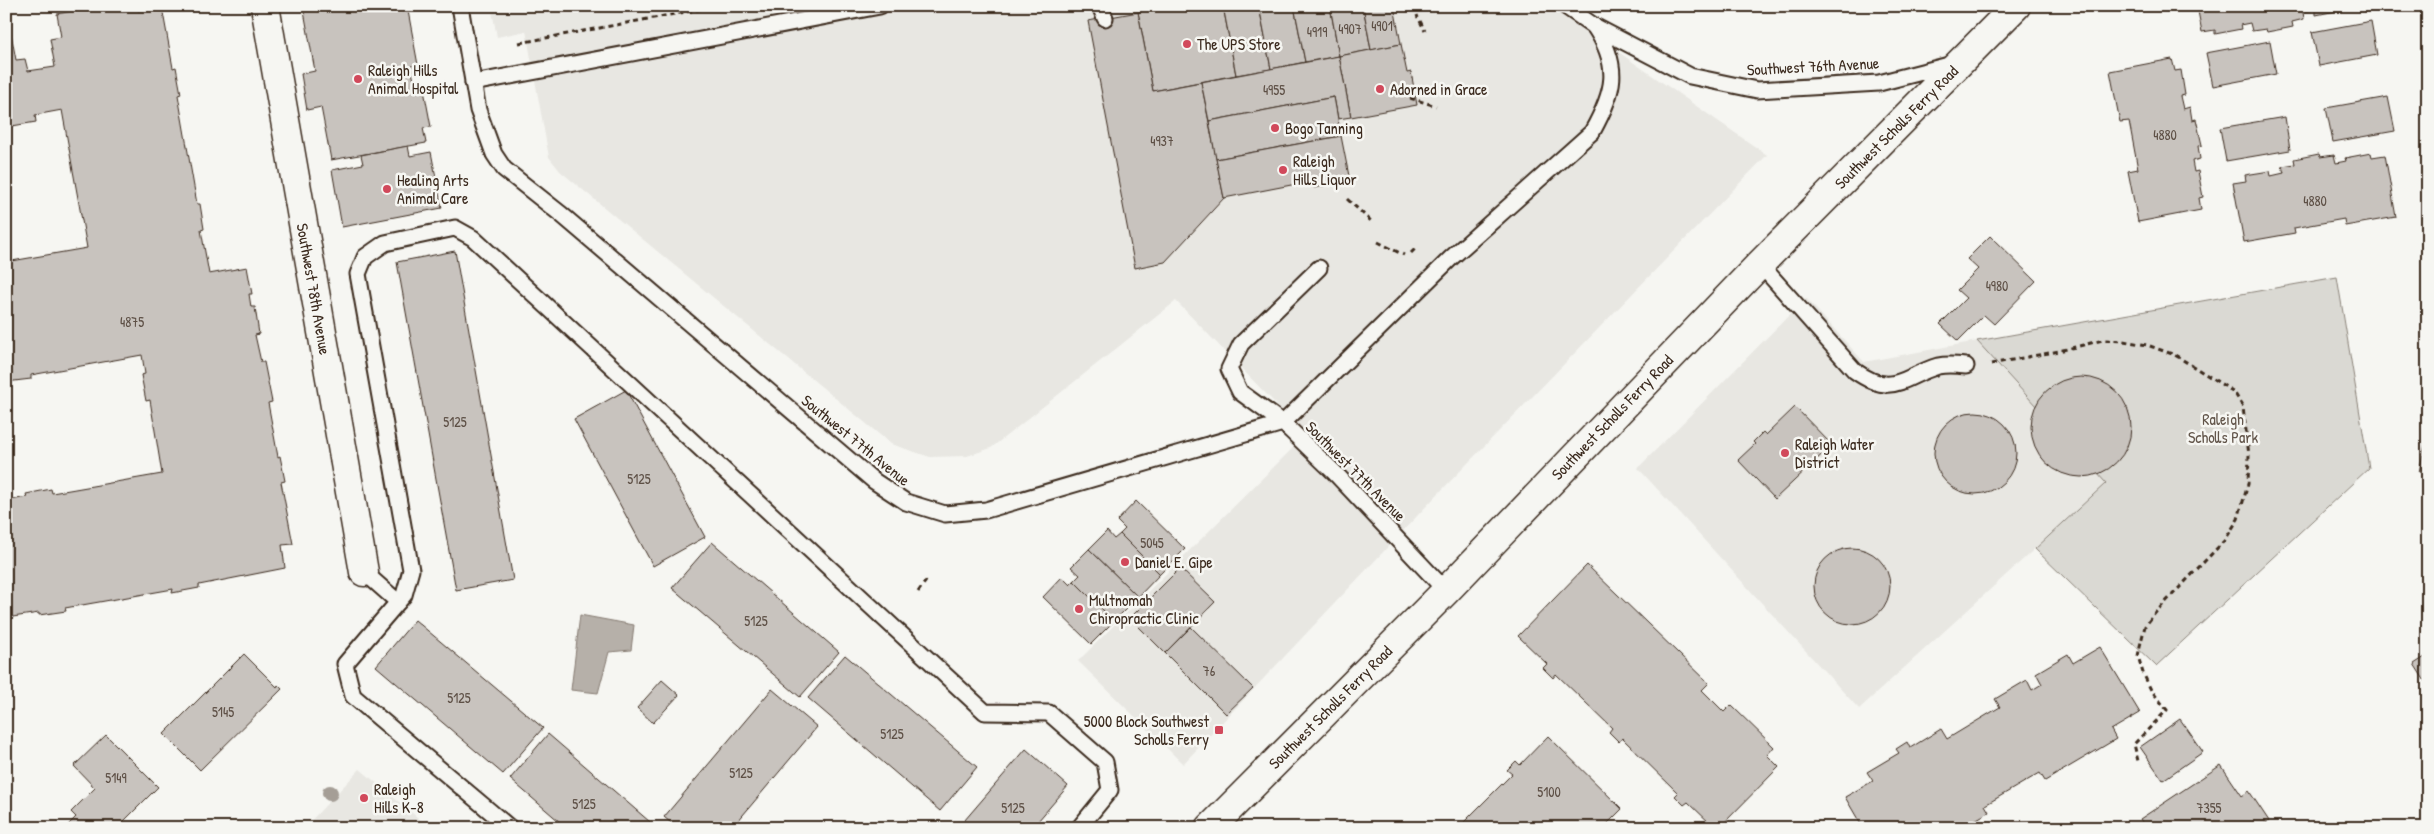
<svg xmlns="http://www.w3.org/2000/svg" width="2434" height="834" viewBox="0 0 2434 834" font-family="'Patrick Hand',sans-serif">
<style>
.built{fill:#e8e7e2}
.green{fill:#dad9d3;stroke:#8a8278}
.water{fill:#b6b0a9;stroke:#857a71}
.building{fill:#c8c3be;stroke:#3b2a1e}
.lines{fill:none;stroke-linecap:round;stroke-linejoin:round}
.service-casing{stroke:#3b2a1e;stroke-width:19}
.minor-casing{stroke:#3b2a1e;stroke-width:31}
.secondary-casing{stroke:#3b2a1e;stroke-width:31}
.path{stroke:#3b2a1e;stroke-width:3;stroke-dasharray:5 4;stroke-linecap:butt}
.service{stroke:#f6f6f2;stroke-width:15}
.minor{stroke:#f6f6f2;stroke-width:28}
.secondary{stroke:#f6f6f2;stroke-width:28}
.tree{fill:#a59e96}
.poi-dot{fill:#d1495b;stroke:#f6f6f2;stroke-width:2}
.labels{text-anchor:middle;dominant-baseline:central;stroke-width:5;stroke-linejoin:round;paint-order:stroke}
.number-label{font-size:14px;fill:#5e5046}
.poi-label{font-size:16px;fill:#3b2a1e;stroke:#f6f6f2;text-anchor:start}
.street-label{font-size:16px;fill:#3b2a1e;stroke:#f6f6f2}
.park-label{font-size:16px;fill:#63564b;stroke:#f6f6f2}
</style>
<rect width="100%" height="100%" fill="#f6f6f2"/>
<filter id="ink" filterUnits="userSpaceOnUse"><feTurbulence type="fractalNoise" baseFrequency=".02" numOctaves="2"/><feDisplacementMap in="SourceGraphic" scale="10" xChannelSelector="R" yChannelSelector="G"/><feConvolveMatrix kernelMatrix="1 2 1 2 8 2 1 2 1" color-interpolation-filters="sRGB"/></filter>
<g filter="url(#ink)">
<!-- built -->
<g class="built">
<polygon points="491,6 1552,6 1767,155 1434,498 1183,764 1078,661 1306,435 1176,301 991,448 967,456 930,457 891,444 560,171 549,157 526,31 497,37"/>
<polygon points="1806,298 1864,362 1977,341 2107,483 1859,709 1638,468"/>
<polygon points="360,769 430,828 304,828"/>
</g>
<!-- green -->
<polygon class="green" points="2337,277 2369,468 2156,666 2035,549 2106,483 1977,341"/>
<!-- water -->
<polygon class="water" points="580,615 634,625 631,650 609,652 598,693 571,690"/>
<!-- building -->
<g class="building">
<polygon points="98,6 138,6 138,11 162,7 173,68 176,67 181,94 178,95 197,204 200,204 204,229 201,230 209,274 247,267 252,294 249,294 251,307 255,307 259,334 255,335 261,362 264,362 272,402 268,403 278,457 280,456 285,481 281,482 293,544 282,545 285,568 199,585 199,588 172,593 173,589 65,608 66,611 39,615 39,613 6,618 6,501 27,497 26,494 51,489 52,493 162,474 150,400 146,401 141,375 145,374 142,355 31,375 31,379 6,382 6,262 87,248 62,110 35,115 36,122 6,127 6,7 16,60 25,59 28,71 55,67 50,39 61,37 57,14"/>
<polygon points="303,6 401,6 402,12 408,11 418,65 411,66 415,86 423,85 431,127 423,128 426,143 331,160 321,107 307,110 301,74 315,71"/>
<polygon points="1169,6 1223,6 1236,75 1153,91 1138,12"/>
<polygon points="1223,6 1259,6 1271,69 1236,75"/>
<polygon points="1259,6 1294,6 1305,62 1271,69"/>
<polygon points="1294,6 1330,6 1339,56 1305,62"/>
<polygon points="1330,6 1363,6 1371,50 1339,56"/>
<polygon points="1363,6 1394,6 1401,44 1371,50"/>
<polygon points="2197,6 2341,6 2341,10 2316,15 2316,10 2303,12 2304,19 2292,22 2293,27 2267,32 2266,29 2252,31 2250,23 2240,25 2241,29 2215,34 2215,30 2202,32"/>
<polygon points="1138,12 1153,91 1201,82 1224,198 1165,262 1135,268 1088,21"/>
<polygon points="2371,21 2377,55 2319,66 2312,32"/>
<polygon points="2270,41 2276,74 2213,86 2206,53"/>
<polygon points="1401,44 1407,73 1411,72 1417,105 1351,117 1339,56"/>
<polygon points="1339,56 1351,117 1338,119 1334,97 1209,121 1201,82"/>
<polygon points="2172,59 2175,71 2181,70 2185,95 2180,96 2183,109 2190,107 2192,120 2196,119 2202,145 2198,146 2200,159 2192,161 2194,172 2198,171 2203,197 2199,198 2201,210 2138,222 2128,171 2138,169 2129,121 2120,122 2110,71"/>
<polygon points="1334,97 1341,136 1216,159 1209,121"/>
<polygon points="2388,97 2395,131 2333,142 2326,108"/>
<polygon points="2285,117 2290,150 2226,161 2220,128"/>
<polygon points="1341,136 1350,181 1314,188 1312,181 1224,198 1216,159"/>
<polygon points="408,146 410,156 431,152 442,208 342,227 332,170 363,164 361,155"/>
<polygon points="2371,153 2372,157 2385,155 2396,217 2345,226 2344,219 2294,228 2295,233 2244,242 2233,183 2246,181 2245,175 2270,171 2271,176 2284,173 2282,166 2295,164 2294,159 2319,154 2320,157 2334,155 2336,163 2346,161 2345,158"/>
<polygon points="1990,236 2036,281 1994,324 1984,315 1958,341 1940,324 1966,298 1957,290 1978,269 1967,259"/>
<polygon points="455,251 513,580 456,590 397,262"/>
<circle cx="2081" cy="427" r="50"/>
<polygon points="626,390 705,537 653,566 574,419"/>
<polygon points="1795,407 1832,445 1775,499 1738,460 1755,444 1753,442 1763,432 1766,435"/>
<circle cx="1975" cy="453" r="41"/>
<polygon points="2428,430 2428,474 2419,472"/>
<polygon points="1136,501 1185,549 1160,574 1120,534 1125,529 1117,521"/>
<polygon points="1107,531 1114,539 1120,534 1160,574 1138,597 1089,549"/>
<polygon points="712,542 839,652 800,697 672,588"/>
<circle cx="1852" cy="586" r="38"/>
<polygon points="1089,549 1138,597 1114,621 1074,581 1080,575 1071,567"/>
<polygon points="1587,565 1709,683 1702,690 1724,712 1731,705 1774,747 1767,755 1779,767 1719,828 1715,828 1688,802 1684,805 1675,796 1678,793 1622,738 1619,742 1609,732 1612,728 1556,674 1553,678 1543,668 1547,664 1518,636"/>
<polygon points="1180,568 1215,602 1165,653 1130,618"/>
<polygon points="1062,577 1070,585 1074,581 1114,621 1091,644 1043,597"/>
<polygon points="415,620 543,728 503,774 376,666"/>
<polygon points="1191,627 1253,688 1226,714 1165,653"/>
<polygon points="2100,647 2140,713 2111,730 2116,739 2045,781 2040,773 1985,805 1989,812 1961,828 1863,828 1845,797 1873,781 1867,772 1899,753 1896,749 1907,742 1910,748 1941,729 1947,739 2000,707 1995,699 2027,680 2032,690 2042,684 2036,673 2068,654 2073,663"/>
<polygon points="244,654 277,687 278,685 282,689 200,770 164,734"/>
<polygon points="845,655 977,767 940,811 808,698"/>
<polygon points="2428,655 2428,686 2414,664"/>
<polygon points="662,680 679,695 653,723 637,708"/>
<polygon points="772,689 817,727 732,828 677,828 664,817"/>
<polygon points="2180,719 2203,752 2163,780 2140,747"/>
<polygon points="548,734 657,828 567,828 510,779"/>
<polygon points="106,735 158,787 117,828 65,828 76,817 71,812 95,788 74,766"/>
<polygon points="1548,736 1622,809 1603,828 1451,828 1455,823 1459,827 1512,774 1507,770 1516,761 1520,765"/>
<polygon points="1026,749 1068,786 1032,828 958,828"/>
<polygon points="2221,765 2242,796 2249,791 2269,821 2259,828 2146,828 2140,819"/>
</g>
<g class="lines">
<defs>
<g id="service">
<polyline points="460,6 478,110 494,154 504,169 562,215 874,481 906,502 945,514 986,510 1283,423 1335,473 1446,591"/>
<polyline points="1100,6 1105,18"/>
<polyline points="1565,6 1594,26 1690,76 1757,90 1879,83 1953,64"/>
<polyline points="473,83 880,6"/>
<path d="M 1760,264 L 1855,371 C 1893,398 1902,377 1938,366 C 1947,364 1957,365 1966,366"/>
<path d="M 1319,268 L 1241,344 L 1229,369 L 1240,392 L 1283,423 L 1451,258 L 1592,132 C 1615,91 1621,66 1594,26"/>
<polyline points="364,572 398,602"/>
<polyline points="510,828 353,696 345,664 404,595 411,570 358,274 365,257 385,243 455,228 473,238 985,712 1049,713 1105,762 1110,790 1079,828"/>
</g>
<polyline id="minor" points="265,6 364,572"/>
<polyline id="secondary" points="1210,828 1446,591 1760,264 2016,6"/>
</defs>
<!-- service casing -->
<use href="#service" class="service-casing"/>
<!-- minor casing -->
<use href="#minor" class="minor-casing"/>
<!-- secondary casing -->
<use href="#secondary" class="secondary-casing"/>
<!-- path -->
<g class="path">
<polyline points="1253,6 1255,9"/>
<polyline points="1414,8 1415,11"/>
<polyline points="1417,15 1418,18"/>
<polyline points="1420,21 1425,31"/>
<polyline points="519,43 718,6"/>
<polyline points="1410,98 1436,106"/>
<polyline points="1347,199 1371,221"/>
<polyline points="1378,242 1404,255"/>
<polyline points="1411,253 1417,247"/>
<polyline points="1991,364 2059,351 2103,340 2123,341 2147,345 2175,355 2234,392 2243,407 2249,455 2248,484 2238,519 2225,540 2156,612 2145,626 2140,646 2138,656 2143,673 2151,690 2167,710 2134,744 2138,761"/>
<polyline points="918,592 928,578"/>
</g>
<!-- service -->
<use href="#service" class="service"/>
<!-- minor -->
<use href="#minor" class="minor"/>
<!-- secondary -->
<use href="#secondary" class="secondary"/>
</g>
<!-- trees -->
<circle class="tree" cx="330" cy="793" r="8"/>
</g>
<!-- markers -->
<g class="poi-dot">
<circle cx="1187" cy="44" r="5"/>
<circle cx="358" cy="79" r="5"/>
<circle cx="1380" cy="89" r="5"/>
<circle cx="1275" cy="128" r="5"/>
<circle cx="1283" cy="170" r="5"/>
<circle cx="387" cy="189" r="5"/>
<circle cx="1785" cy="453" r="5"/>
<circle cx="1125" cy="562" r="5"/>
<circle cx="1079" cy="609" r="5"/>
<rect x="1214" y="725" width="10" height="10" rx="2.5"/>
<circle cx="364" cy="798" r="5"/>
</g>
<g class="labels">
<!-- number labels -->
<g class="number-label">
<text x="1382" y="25">4901</text>
<text x="1350" y="28">4907</text>
<text x="1317" y="31">4919</text>
<text x="1274" y="89">4955</text>
<text x="2165" y="134">4880</text>
<text x="1162" y="140">4937</text>
<text x="2315" y="200">4880</text>
<text x="1997" y="285">4980</text>
<text x="132" y="321">4875</text>
<text x="455" y="421">5125</text>
<text x="639" y="478">5125</text>
<text x="1152" y="542">5045</text>
<text x="756" y="620">5125</text>
<text x="1209" y="670">76</text>
<text x="459" y="697">5125</text>
<text x="223" y="711">5145</text>
<text x="892" y="733">5125</text>
<text x="741" y="772">5125</text>
<text x="116" y="777">5149</text>
<text x="1549" y="791">5100</text>
<text x="584" y="803">5125</text>
<text x="1013" y="807">5125</text>
<text x="2209" y="807">7355</text>
</g>
<!-- poi labels -->
<g class="poi-label">
<text x="1197" y="44">The UPS Store</text>
<text x="368" y="70">Raleigh Hills<tspan x="368" dy="18">Animal Hospital</tspan></text>
<text x="1390" y="89">Adorned in Grace</text>
<text x="1285" y="128">Bogo Tanning</text>
<text x="1293" y="161">Raleigh<tspan x="1293" dy="18">Hills Liquor</tspan></text>
<text x="397" y="180">Healing Arts<tspan x="397" dy="18">Animal Care</tspan></text>
<text x="1795" y="444">Raleigh Water<tspan x="1795" dy="18">District</tspan></text>
<text x="1135" y="562">Daniel E. Gipe</text>
<text x="1089" y="600">Multnomah<tspan x="1089" dy="18">Chiropractic Clinic</tspan></text>
<text x="1209" y="721" text-anchor="end">5000 Block Southwest<tspan x="1209" dy="18">Scholls Ferry</tspan></text>
<text x="374" y="789">Raleigh<tspan x="374" dy="18">Hills K-8</tspan></text>
</g>
<!-- street labels -->
<g class="street-label">
<text transform="translate(1813 66) rotate(-3)">Southwest 76th Avenue</text>
<text transform="translate(1896 127) rotate(-45)">Southwest Scholls Ferry Road</text>
<text transform="translate(314 289) rotate(80)">Southwest 78th Avenue</text>
<text transform="translate(1612 417) rotate(-46)">Southwest Scholls Ferry Road</text>
<text transform="translate(856 440) rotate(39)">Southwest 77th Avenue</text>
<text transform="translate(1356 471) rotate(45)">Southwest 77th Avenue</text>
<text transform="translate(1330 707) rotate(-45)">Southwest Scholls Ferry Road</text>
</g>
<!-- park labels -->
<g class="park-label">
<text x="2223" y="419">Raleigh<tspan x="2223" dy="18">Scholls Park</tspan></text>
</g>
</g>
<!-- margin -->
<rect width="2434" height="834" fill="none" stroke="#f6f6f2" stroke-width="25"/>
<rect x="12" y="12" width="2409" height="809" fill="none" stroke="#3b2a1e" stroke-width="2" filter="url(#ink)"/>
</svg>
